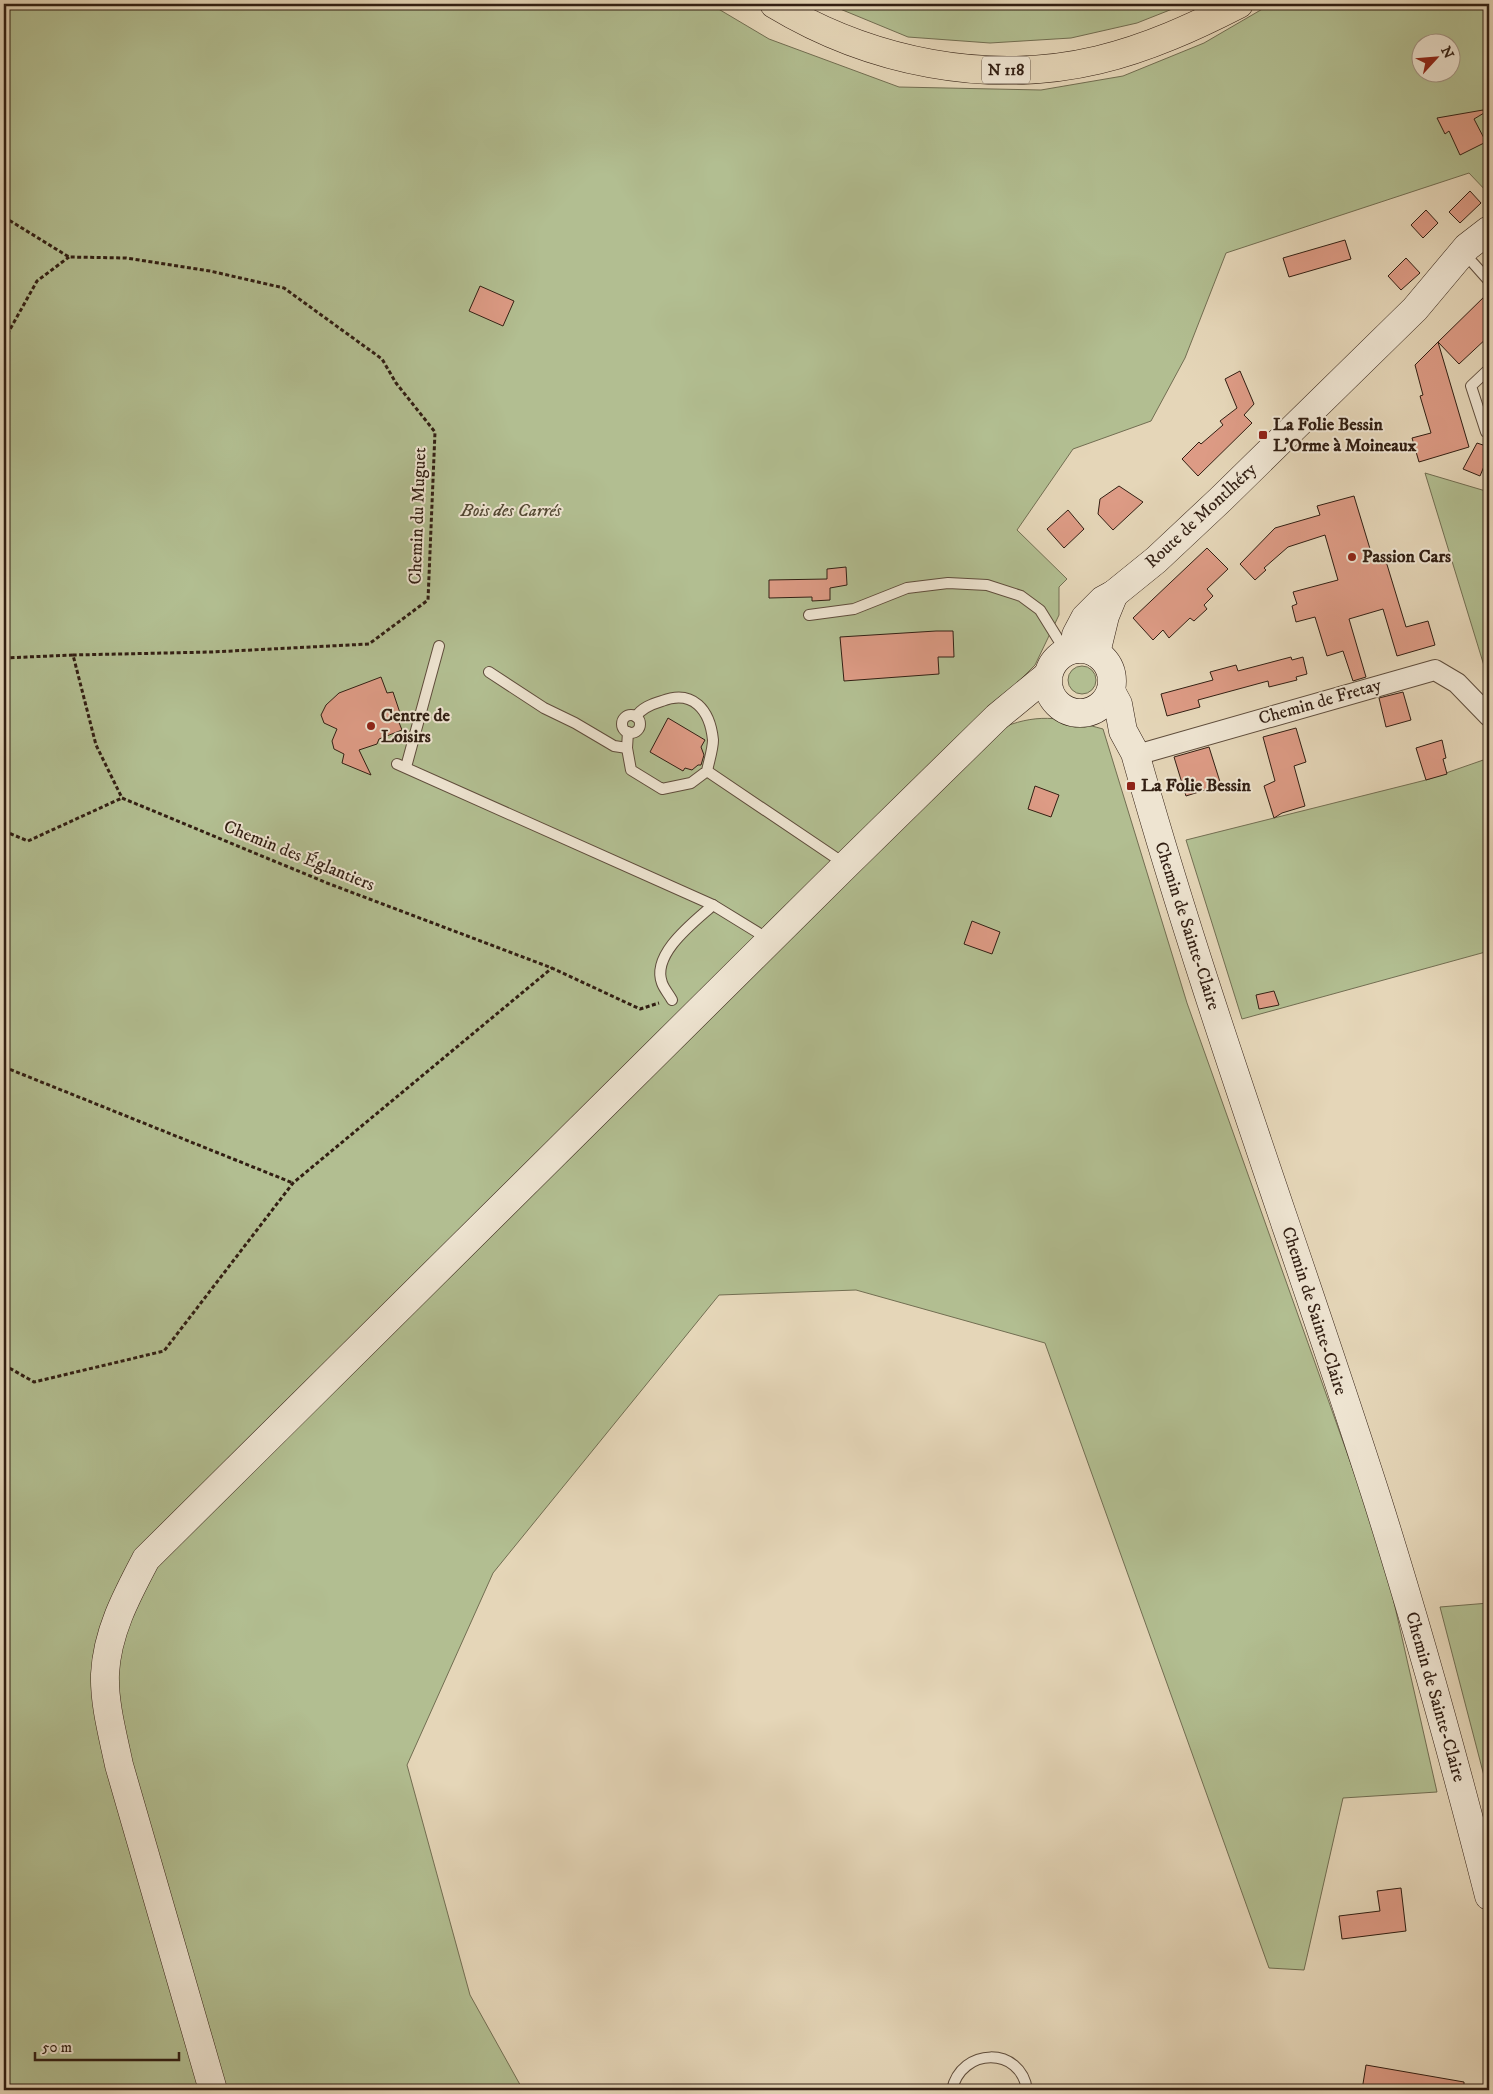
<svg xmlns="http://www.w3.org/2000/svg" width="1493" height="2094" viewBox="0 0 1493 2094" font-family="'IM FELL DW Pica',serif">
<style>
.green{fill:#b2be91;stroke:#726e52;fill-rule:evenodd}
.building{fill:#dd9b85;stroke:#321f13}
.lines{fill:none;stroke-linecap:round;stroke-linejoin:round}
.service-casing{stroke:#5f4d3c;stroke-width:12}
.minor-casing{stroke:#5f4d3c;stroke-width:22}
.secondary-casing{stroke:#321f13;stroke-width:29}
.trunk-casing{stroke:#321f13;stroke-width:29}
.path{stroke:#321f13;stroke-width:3;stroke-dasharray:4 2.5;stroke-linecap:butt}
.service{stroke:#eee4d1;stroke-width:10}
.minor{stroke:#eee4d1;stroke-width:20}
.secondary{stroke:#eee4d1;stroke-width:28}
.trunk{stroke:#e5d6b8;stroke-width:28}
.poi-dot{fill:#8f2418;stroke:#eee4d1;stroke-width:2}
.labels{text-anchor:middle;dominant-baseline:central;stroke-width:4;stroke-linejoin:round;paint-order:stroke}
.shield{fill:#eee4d1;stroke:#6a5a4c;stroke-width:1}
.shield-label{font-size:16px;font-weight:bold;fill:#321f13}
.poi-label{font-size:18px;font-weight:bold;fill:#321f13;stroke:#eee4d1;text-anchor:start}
.park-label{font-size:18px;font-style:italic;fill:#524732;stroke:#eee4d1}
.street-label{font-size:18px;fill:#321f13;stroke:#eee4d1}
</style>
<rect width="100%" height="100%" fill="#e5d6b8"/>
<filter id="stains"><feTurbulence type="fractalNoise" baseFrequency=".004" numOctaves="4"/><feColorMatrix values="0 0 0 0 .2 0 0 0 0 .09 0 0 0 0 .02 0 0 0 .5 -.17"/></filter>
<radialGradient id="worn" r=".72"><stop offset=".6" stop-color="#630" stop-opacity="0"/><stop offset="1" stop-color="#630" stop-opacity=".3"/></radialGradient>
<!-- green -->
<g class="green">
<path d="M 4,4 L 710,4 L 769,39 L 899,87 L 1041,90 L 1123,76 L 1204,43 L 1271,4 L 1489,4 L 1489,194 L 1469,173 L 1226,253 L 1185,358 L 1151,421 L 1073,449 L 1017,530 L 1067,579 L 1059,587 L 1059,615 L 1035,665 L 991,709 L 1004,727 C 1041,712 1066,719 1103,729 L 1187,1003 L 1383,1554 L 1437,1792 L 1343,1798 L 1304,1970 L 1269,1968 L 1045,1343 L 856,1290 L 719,1295 L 493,1573 L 407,1765 L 470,1995 L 523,2090 L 4,2090 ZM 1420,42 L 1450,42 L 1450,72 L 1420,72 Z"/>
<polygon points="828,4 1185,4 1137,23 1071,38 990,43 908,37"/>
<polygon points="1425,473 1489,492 1489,682"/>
<circle cx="1082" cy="680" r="14"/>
<polygon points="1489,758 1489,951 1242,1019 1186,840 1426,780"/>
<polygon points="1489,1603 1489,1795 1440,1607"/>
</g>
<!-- building -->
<g class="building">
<polygon points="1483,110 1484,113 1474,119 1486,142 1460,155 1449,131 1445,134 1437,118"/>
<polygon points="1470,191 1481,203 1460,223 1449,212"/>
<polygon points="1426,210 1438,223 1423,238 1411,225"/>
<polygon points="1345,240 1351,259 1289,277 1283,258"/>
<polygon points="1406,258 1420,273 1401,290 1388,276"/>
<polygon points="480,286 514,301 503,326 469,311"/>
<polygon points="1489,292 1489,336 1459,364 1438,342"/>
<polygon points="1438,342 1469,447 1419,462 1412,438 1431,433 1420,396 1423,395 1415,365"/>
<polygon points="1240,371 1254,404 1244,415 1252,423 1198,476 1182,459 1199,442 1201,444 1223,425 1220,421 1237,408 1225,379"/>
<polygon points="1477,443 1489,447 1489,466 1485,464 1480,476 1463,469"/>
<polygon points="1119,486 1143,502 1113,530 1098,514 1100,499"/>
<polygon points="1354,496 1374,562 1385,558 1406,627 1428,621 1435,645 1397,656 1383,609 1349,619 1366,677 1353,681 1343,651 1327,656 1315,617 1296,622 1292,606 1297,604 1293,592 1338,580 1325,535 1288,547 1264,568 1266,570 1255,580 1240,564 1275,528 1320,515 1317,506"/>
<polygon points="1068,510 1084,529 1064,548 1047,529"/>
<polygon points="1207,548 1228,569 1207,589 1213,596 1204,605 1207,609 1194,621 1190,618 1169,638 1163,630 1153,640 1133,618"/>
<polygon points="846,567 847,585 830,588 830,600 812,601 812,597 769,598 769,580 827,579 827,569"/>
<polygon points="936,631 953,631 954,657 938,657 939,674 844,681 840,637"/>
<polygon points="1291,657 1292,660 1303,657 1307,674 1296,677 1297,680 1269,687 1268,681 1198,700 1200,707 1167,716 1161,694 1213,680 1210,672 1236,665 1238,671"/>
<polygon points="381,677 387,693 393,692 402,719 398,720 402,730 379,739 377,744 359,750 371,775 342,763 344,754 334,749 332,741 337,729 324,723 321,715 326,705 339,693"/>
<polygon points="1403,692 1411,720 1386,727 1379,698"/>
<polygon points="668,718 705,740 701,747 704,755 701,765 698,765 692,770 685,768 683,771 650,752"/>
<polygon points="1296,728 1306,762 1294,766 1305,806 1282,813 1274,818 1264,786 1275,781 1263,737"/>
<polygon points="1442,740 1446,758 1443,759 1447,774 1426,780 1416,748"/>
<polygon points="1209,747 1221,785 1186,796 1174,757"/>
<polygon points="1035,786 1059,795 1051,817 1028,809"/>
<polygon points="972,921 1000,932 992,954 964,944"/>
<polygon points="1274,991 1279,1005 1259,1009 1256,995"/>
<polygon points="1401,1888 1406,1931 1342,1939 1339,1916 1380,1911 1377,1891"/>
<polygon points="1366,2065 1464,2082 1464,2090 1362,2090"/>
</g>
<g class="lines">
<defs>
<g id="service">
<polyline points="1473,263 1489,281"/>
<polyline points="1486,432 1471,386 1489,369"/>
<polyline points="809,615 854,609 907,588 948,583 987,585 1021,596 1040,610 1066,652"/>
<polyline points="489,672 544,708 575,723 614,746 627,748"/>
<circle cx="631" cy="724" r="9"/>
<path d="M 628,732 L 627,748 L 631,770 L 662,789 L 691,783 L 707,771 C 709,761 713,749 713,740 C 710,710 693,689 662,701 C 652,704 641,708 636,717"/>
<polyline points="397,764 713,905 770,940"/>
<polyline points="406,767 439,646"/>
<polyline points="707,771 845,864"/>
<path d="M 672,1000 C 669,994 664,989 662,983 C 651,954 694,922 713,905"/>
<path d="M 952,2090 C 961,2047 1021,2046 1027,2090"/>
</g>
<polyline id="minor" points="1135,753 1147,752 1435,670 1457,683 1489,716"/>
<g id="secondary">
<circle cx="1080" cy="681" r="32"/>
<polyline points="1076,649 1076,635 1085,618 1103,600 1114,594 1156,560 1221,499 1415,309 1467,247 1489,230"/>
<polyline points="1096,653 1105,616 1114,594"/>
<path d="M 1111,691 L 1118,704 L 1123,731 L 1135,753 C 1206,1006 1298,1252 1378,1502 C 1419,1632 1455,1763 1489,1896"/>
<path d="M 213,2090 L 119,1765 C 113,1736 104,1704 105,1674 C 107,1632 127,1595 146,1559 L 846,865 L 997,717 L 1048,675"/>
</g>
<path id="trunk" d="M 774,4 C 870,62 988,86 1098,60 C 1148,48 1194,27 1239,4"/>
</defs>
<!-- service casing -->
<use href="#service" class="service-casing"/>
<!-- minor casing -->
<use href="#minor" class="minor-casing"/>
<!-- secondary casing -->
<use href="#secondary" class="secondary-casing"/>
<!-- trunk casing -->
<use href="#trunk" class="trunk-casing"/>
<!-- path -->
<g class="path">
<polyline points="4,217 69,257 126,258 210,271 284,288 382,359 396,383 435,432 428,600 369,644 212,652 73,655"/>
<polyline points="4,340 37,281 69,257"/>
<polyline points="4,658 73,655 96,745 122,798 327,883 552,968 640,1009 659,1003"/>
<polyline points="4,831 28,841 122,798"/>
<polyline points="4,1067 293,1183"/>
<polyline points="4,1365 34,1382 164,1351 293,1183 552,968"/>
</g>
<!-- service -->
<use href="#service" class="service"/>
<!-- minor -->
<use href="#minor" class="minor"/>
<!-- secondary -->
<use href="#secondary" class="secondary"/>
<!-- trunk -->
<use href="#trunk" class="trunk"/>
</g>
<!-- markers -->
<g class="poi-dot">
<rect x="1258" y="430" width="10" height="10" rx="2.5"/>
<circle cx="1352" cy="557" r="5"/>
<circle cx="371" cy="726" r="5"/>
<rect x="1126" y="781" width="10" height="10" rx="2.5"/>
</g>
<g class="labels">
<!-- shield labels -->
<rect class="shield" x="982" y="56.5" width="48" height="27" rx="4"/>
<g class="shield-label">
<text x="1006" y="70">N 118</text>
</g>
<!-- poi labels -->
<g class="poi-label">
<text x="1273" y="425">La Folie Bessin<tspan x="1273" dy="21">L'Orme à Moineaux</tspan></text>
<text x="1362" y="557">Passion Cars</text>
<text x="381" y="716">Centre de<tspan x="381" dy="21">Loisirs</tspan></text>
<text x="1141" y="786">La Folie Bessin</text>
</g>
<!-- park labels -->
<g class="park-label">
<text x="511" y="511">Bois des Carrés</text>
</g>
<!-- street labels -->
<g class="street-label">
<text transform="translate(418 516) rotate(-88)">Chemin du Muguet</text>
<text transform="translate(1201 516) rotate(-43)">Route de Montlhéry</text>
<text transform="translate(1320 702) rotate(-16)">Chemin de Fretay</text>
<text transform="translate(299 856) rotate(22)">Chemin des Églantiers</text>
<text transform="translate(1187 926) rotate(72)">Chemin de Sainte-Claire</text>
<text transform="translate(1314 1311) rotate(72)">Chemin de Sainte-Claire</text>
<text transform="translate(1435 1697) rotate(74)">Chemin de Sainte-Claire</text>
</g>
</g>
<!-- margin -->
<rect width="1493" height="2094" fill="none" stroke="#e5d6b8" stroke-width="20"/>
<rect x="5" y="5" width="1483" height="2084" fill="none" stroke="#321f13" stroke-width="2.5"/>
<rect x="10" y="10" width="1473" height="2074" fill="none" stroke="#321f13"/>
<!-- north arrow -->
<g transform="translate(1436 58) rotate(64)"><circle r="24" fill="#eee4d1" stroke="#a39585"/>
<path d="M0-4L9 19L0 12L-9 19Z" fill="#8f2418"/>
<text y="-8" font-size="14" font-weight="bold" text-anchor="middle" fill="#321f13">N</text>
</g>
<!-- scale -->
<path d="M35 2052v8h144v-8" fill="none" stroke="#321f13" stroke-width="2.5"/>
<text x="42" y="2052" font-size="15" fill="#321f13" stroke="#eee4d1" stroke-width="4" paint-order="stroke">50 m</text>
<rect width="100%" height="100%" filter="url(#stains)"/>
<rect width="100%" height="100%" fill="url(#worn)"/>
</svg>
